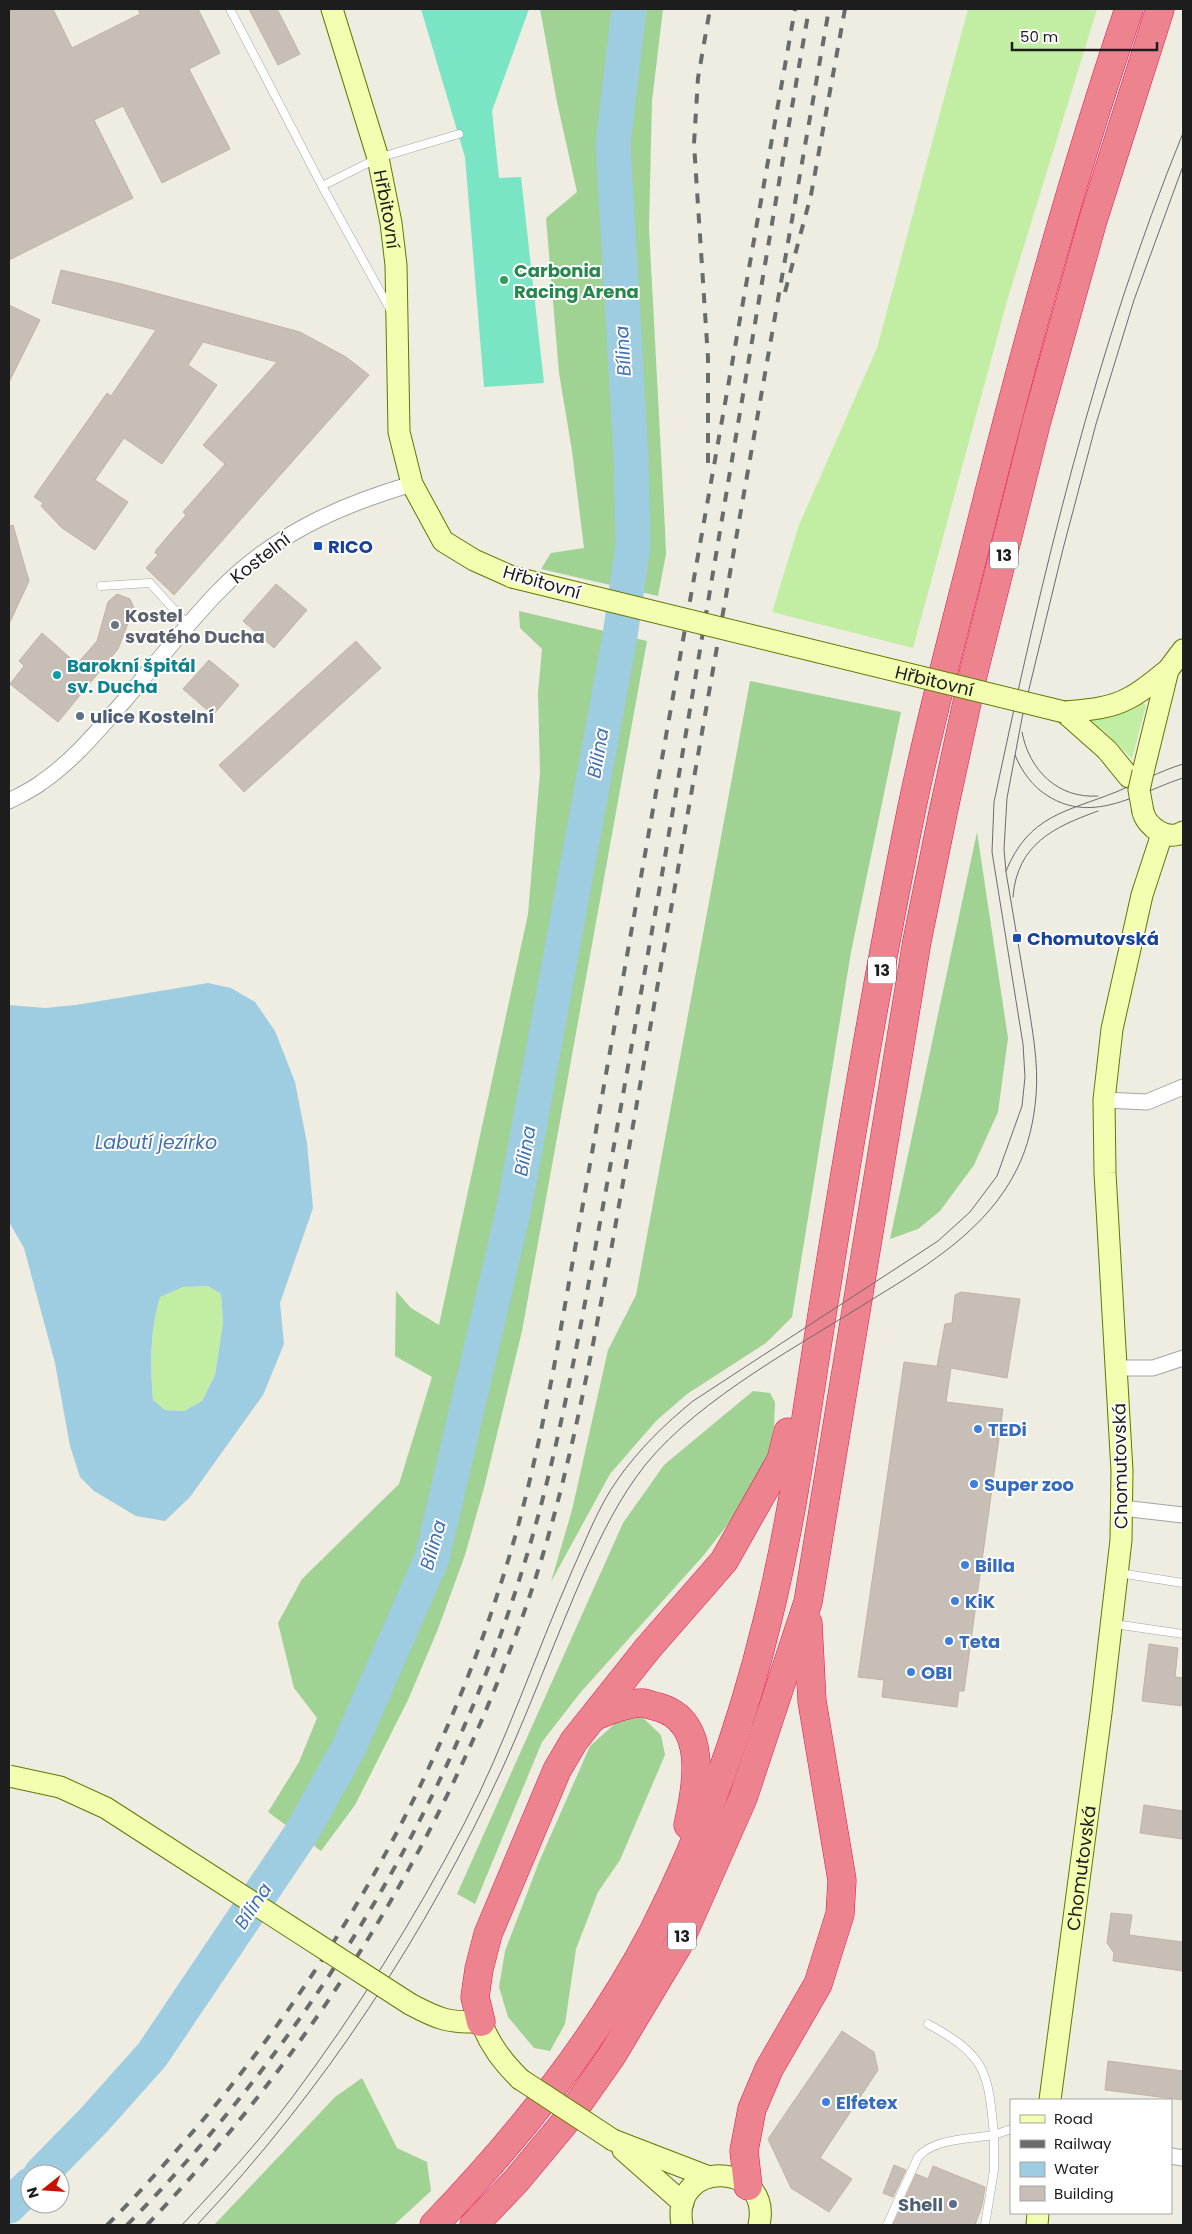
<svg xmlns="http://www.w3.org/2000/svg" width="1192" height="2234" viewBox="0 0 1192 2234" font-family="Poppins,sans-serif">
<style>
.grass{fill:#c2eea3}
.forest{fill:#a0d293}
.pitch{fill:#79e5c4}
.water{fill:#9ecce1;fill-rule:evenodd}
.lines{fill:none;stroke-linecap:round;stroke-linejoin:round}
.river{stroke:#9ecce1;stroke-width:35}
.building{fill:#c7beb5;stroke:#c2b3a3}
.lane-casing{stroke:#a4a4a4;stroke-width:9}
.street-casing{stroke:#a4a4a4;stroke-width:17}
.secondary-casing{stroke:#617800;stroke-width:23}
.highway-casing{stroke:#e6164c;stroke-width:29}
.lane{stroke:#fff;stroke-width:8}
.street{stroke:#fff;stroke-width:15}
.secondary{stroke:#f4feb1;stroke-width:21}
.highway{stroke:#ed838e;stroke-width:28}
.tram{stroke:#6b6b6b;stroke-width:1}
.rail{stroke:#6b6b6b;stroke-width:4;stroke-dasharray:10 10;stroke-linecap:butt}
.secondary-bridge-casing{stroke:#617800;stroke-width:23;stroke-linecap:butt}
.secondary-bridge{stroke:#f4feb1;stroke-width:21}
.leisure-dot{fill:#2e9e5b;stroke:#fff;stroke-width:2}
.transit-dot{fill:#1a4fb4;stroke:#fff;stroke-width:2}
.worship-dot{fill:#6b7280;stroke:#fff;stroke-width:2}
.culture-dot{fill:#0f9aa8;stroke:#fff;stroke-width:2}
.service-dot{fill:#5c6f8a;stroke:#fff;stroke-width:2}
.shop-dot{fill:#3f7fe0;stroke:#fff;stroke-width:2}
.labels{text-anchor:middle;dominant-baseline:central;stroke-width:4;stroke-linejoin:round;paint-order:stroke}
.shield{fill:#fff;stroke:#616161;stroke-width:1}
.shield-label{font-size:16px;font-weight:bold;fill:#1d1d1d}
.street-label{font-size:18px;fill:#1d1d1d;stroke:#fff}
.leisure-label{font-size:18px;font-weight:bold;fill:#27864d;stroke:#fff;text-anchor:start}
.transit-label{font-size:18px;font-weight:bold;fill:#164399;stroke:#fff;text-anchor:start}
.worship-label{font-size:18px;font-weight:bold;fill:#5b616d;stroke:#fff;text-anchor:start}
.culture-label{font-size:18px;font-weight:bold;fill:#0d838f;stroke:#fff;text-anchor:start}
.service-label{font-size:18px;font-weight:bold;fill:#4e5e75;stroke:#fff;text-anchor:start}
.shop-label{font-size:18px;font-weight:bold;fill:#366cbe;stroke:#fff;text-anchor:start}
.water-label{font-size:19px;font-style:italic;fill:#4271b4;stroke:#fff}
</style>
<rect width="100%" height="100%" fill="#efece2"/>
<!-- grass -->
<g class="grass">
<polygon points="968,9 1097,9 1007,301 913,648 772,612 799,525 877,348"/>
<polygon points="1143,703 1146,705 1132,759 1105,732 1092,722 1092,720 1116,715"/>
<path d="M 208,1286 L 221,1294 L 223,1323 L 215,1375 L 202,1401 L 184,1411 L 165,1410 L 153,1400 C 150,1366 150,1330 160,1296 L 183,1287 Z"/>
</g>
<!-- forest -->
<g class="forest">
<polygon points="540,9 663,9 652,101 649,228 665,529 666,554 658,596 541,569 551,553 584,548 572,451 559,373 546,218 577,192 557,102"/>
<polygon points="519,611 647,641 522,1331 484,1488 465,1555 438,1629 408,1700 355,1805 321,1851 268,1812 299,1762 317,1718 294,1688 278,1623 302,1579 399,1484 432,1377 395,1356 396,1291 411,1308 439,1325 528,914 540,773 538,693 542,649 520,628"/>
<polygon points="750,681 901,712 851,952 792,1317 766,1343 687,1394 656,1421 610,1474 551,1582 572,1510 608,1350 636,1295"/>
<polygon points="977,832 1008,1038 998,1112 974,1165 940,1211 918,1229 890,1239"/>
<polygon points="753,1391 770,1393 775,1402 774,1427 768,1462 743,1505 703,1556 580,1693 542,1742 475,1904 457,1894 623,1523 664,1465"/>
<polygon points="640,1715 661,1735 665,1755 620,1860 598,1892 576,1949 565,2024 550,2051 534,2048 508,2017 499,1987 505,1951 539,1862 590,1746 619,1720"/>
<polygon points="362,2078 397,2148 427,2162 431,2191 394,2225 214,2225 335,2097"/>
</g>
<!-- pitch -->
<polygon class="pitch" points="421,9 529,9 492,111 499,178 521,177 544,383 484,387 465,157"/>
<!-- water -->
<path class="water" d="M 208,983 L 231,988 L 255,1002 L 275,1031 L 295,1082 L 307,1143 L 313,1208 L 280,1303 L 284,1344 L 263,1395 L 190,1497 L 165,1521 L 136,1516 L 94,1491 L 80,1477 L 70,1446 L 55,1363 L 24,1248 L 9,1222 L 9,1005 L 45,1008 L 76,1005 ZM 208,1286 L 221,1294 L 223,1323 L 215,1375 L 202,1401 L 184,1411 L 165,1410 L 153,1400 C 150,1366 150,1330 160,1297 L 183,1287 Z"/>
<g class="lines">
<!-- river -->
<g class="river">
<polyline points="41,2174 94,2120 152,2055 302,1832 349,1747 432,1558 514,1208 620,636 633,545 631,457 613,144 629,9"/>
<polyline points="9,2206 30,2185"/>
</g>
</g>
<!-- building -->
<g class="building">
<polygon points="9,9 53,9 72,48 140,14 138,9 198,9 220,53 189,69 230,149 162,183 123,106 94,120 133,198 9,260"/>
<polygon points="249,9 277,9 300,54 278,65"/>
<polygon points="61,270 122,284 300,332 346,357 369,375 174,595 146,568 158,555 155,553 156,550 186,515 183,512 225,464 203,445 277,362 203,342 188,365 217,385 162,464 124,438 95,480 128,502 95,550 62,528 41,506 43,503 34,497 107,393 111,396 156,330 52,303"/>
<polygon points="9,305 40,320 9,382"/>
<polygon points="13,525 29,581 9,624 9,526"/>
<polygon points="276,584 307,610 274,648 243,621"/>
<polygon points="117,594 130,599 134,608 118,649 58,722 10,684 24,666 19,661 42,633 77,664 97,641 108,602"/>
<polygon points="356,641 381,668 244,792 219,765"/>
<polygon points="209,660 239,685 213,715 183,689"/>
<polygon points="961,1292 1020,1299 1007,1378 951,1368 946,1402 1003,1409 964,1691 959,1691 957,1707 882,1697 884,1680 858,1677 904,1362 943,1367 937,1366 945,1324 952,1323 955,1295"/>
<polygon points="1149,1644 1178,1648 1175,1677 1183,1678 1183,1706 1142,1701"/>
<polygon points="1144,1805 1183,1811 1183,1839 1140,1833"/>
<polygon points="1111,1913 1132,1915 1129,1935 1183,1942 1183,1971 1113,1961 1114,1953 1107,1943"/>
<polygon points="842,2031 874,2052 878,2070 820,2158 852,2179 829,2212 791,2188 768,2139"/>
<polygon points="1108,2061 1183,2071 1183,2100 1105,2090"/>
<polygon points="894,2165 906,2170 893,2197 883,2193"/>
<polygon points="933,2166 985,2187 982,2206 975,2225 893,2225 916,2174 928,2179"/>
</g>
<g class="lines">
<defs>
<g id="lane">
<polyline points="230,9 322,186 391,311"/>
<polyline points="322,186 378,158 459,134"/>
<polyline points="101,586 150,583 188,625"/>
<polyline points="1119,1573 1183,1583"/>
<polyline points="1114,1624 1183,1634"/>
<path d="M 887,2225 L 918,2157 C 935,2138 970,2139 994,2135 C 988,2072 987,2056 928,2024"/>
<polyline points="985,2225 994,2170 994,2135 1011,2129"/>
</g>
<g id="street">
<path d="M 9,801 C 20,795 32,790 42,782 C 74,760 99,729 125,700 C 155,664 184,628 216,594 C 271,536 337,506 412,484"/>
<polyline points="1104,1100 1147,1102 1183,1087"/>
<polyline points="1117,1368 1153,1368 1183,1358"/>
<polyline points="1122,1508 1183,1515"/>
<polyline points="1171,2156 1183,2158"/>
</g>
<g id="secondary">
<path id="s1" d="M 332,9 L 378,158 L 391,223 L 396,265 L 399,432 L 412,484 L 443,541 L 474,560 L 512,577"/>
<path d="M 1064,712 C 1086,710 1109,709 1129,698 C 1143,691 1156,679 1168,670"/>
<polyline points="1064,712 1107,750 1129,777"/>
<polyline points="1143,772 1168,670 1183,650"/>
<path d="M 1143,812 C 1147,827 1168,842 1183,832"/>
<path d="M 410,2004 C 438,2019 448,2023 481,2022 C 490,2045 502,2061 520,2079"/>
<path id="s2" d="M 1050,2100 L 1101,1713 L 1121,1540 L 1122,1471 L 1105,1173 L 1104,1100 L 1112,1029 L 1142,895 L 1162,834"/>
<polyline points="613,2140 709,2177"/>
<polyline points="623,2150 683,2203"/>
<path d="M 682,2225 C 670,2158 773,2161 759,2225"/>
<polyline points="1037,2225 1038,2213"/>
</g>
<g id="highway">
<path d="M 595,1716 C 609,1711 627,1702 643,1703 C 648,1704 654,1706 658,1707 C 709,1721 697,1786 688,1825"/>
<polyline points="481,2022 475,1997 479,1969 488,1934 557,1770 574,1741 648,1648 724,1561 781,1460 788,1432"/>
<polyline points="748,2186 744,2151 752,2109 769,2069 818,1984 840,1914 842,1880 812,1701 808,1623"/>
<path d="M 434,2225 C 517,2139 597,2039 653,1932 C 703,1834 741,1729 767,1622 C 794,1515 807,1405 825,1296 C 851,1133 879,969 912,807 C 932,711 958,616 982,520 C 1025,348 1072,177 1129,9"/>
<polyline points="474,2225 516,2181 566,2121 611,2057 678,1945 743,1798 808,1602 917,941 943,813 973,675 1037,420 1093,220 1160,9"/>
</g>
</defs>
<!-- lane casing -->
<use href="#lane" class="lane-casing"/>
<!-- street casing -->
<use href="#street" class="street-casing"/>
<!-- secondary casing -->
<use href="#secondary" class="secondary-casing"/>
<!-- highway casing -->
<use href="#highway" class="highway-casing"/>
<!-- lane -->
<use href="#lane" class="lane"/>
<!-- street -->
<use href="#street" class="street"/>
<!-- secondary -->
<use href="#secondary" class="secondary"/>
<!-- highway -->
<use href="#highway" class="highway"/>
<!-- tram -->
<g class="tram">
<path d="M 1022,732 C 1029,770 1058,799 1098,796"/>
<path d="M 1015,755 C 1022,772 1033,787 1048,796 C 1094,825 1139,792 1183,778"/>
<path d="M 1006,871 C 1029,815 1066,812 1116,792 C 1138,783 1160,771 1183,764"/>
<path d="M 1013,897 C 1017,844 1054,827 1098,811"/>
<path d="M 182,2225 C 219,2185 258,2143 291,2099 C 356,2012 414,1920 464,1824 C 506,1743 535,1655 572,1571 C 586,1540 598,1507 618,1479 C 639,1449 665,1424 693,1401 L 938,1241 L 970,1212 L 997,1176 L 1022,1106 L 1025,1077 L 1023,1044 L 992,852 L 994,802 C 1042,575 1095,349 1183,133"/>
<path d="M 197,2225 C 324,2090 426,1935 503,1767 C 532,1703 556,1637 584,1573 C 602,1534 619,1498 646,1464 C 701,1397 802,1344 876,1297 C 930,1264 988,1228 1017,1169 C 1028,1147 1034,1121 1036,1096 C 1039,1064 1032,1028 1027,996 C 1020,955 1013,913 1006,872 L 1004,849 L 1007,798 L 1022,718 L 1063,549 L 1096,424 L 1134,300 L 1183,166"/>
</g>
<!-- rail -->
<g class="rail">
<polyline points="785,292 811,195 845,9"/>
<polyline points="708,463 708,358 694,144 698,78 710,9"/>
<path d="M 107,2225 C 139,2194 168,2160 197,2127 C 338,1962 444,1771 507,1564 C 527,1499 541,1433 554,1367 L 795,9"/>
<path d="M 127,2225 C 306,2044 446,1815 522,1571 C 553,1473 572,1371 591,1271 C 615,1143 637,1014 660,886 C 710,593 758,301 809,9"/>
<path d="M 147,2225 C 309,2055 433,1858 515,1637 C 563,1511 587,1376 612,1245 L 829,9"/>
</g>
<defs>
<g id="secondary-bridge">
<path id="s3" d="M 512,577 L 1064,712"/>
<polyline points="1143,772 1139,790 1143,812"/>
<polyline points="9,1776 60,1787 106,1808 410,2004"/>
<polyline points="520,2079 613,2140"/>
</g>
</defs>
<!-- secondary-bridge casing -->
<use href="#secondary-bridge" class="secondary-bridge-casing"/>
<!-- secondary-bridge -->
<use href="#secondary-bridge" class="secondary-bridge"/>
</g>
<!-- markers -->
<circle class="leisure-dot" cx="504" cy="280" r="5"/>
<g class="transit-dot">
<rect x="313" y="541" width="10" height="10" rx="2.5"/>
<rect x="1012" y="933" width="10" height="10" rx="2.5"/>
</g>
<circle class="worship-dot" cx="115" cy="625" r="5"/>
<circle class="culture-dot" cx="57" cy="675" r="5"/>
<g class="service-dot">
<circle cx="80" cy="716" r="5"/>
<circle cx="953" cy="2204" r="5"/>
</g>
<g class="shop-dot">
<circle cx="978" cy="1429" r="5"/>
<circle cx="974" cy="1484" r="5"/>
<circle cx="965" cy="1565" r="5"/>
<circle cx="955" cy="1601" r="5"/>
<circle cx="949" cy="1641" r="5"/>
<circle cx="911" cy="1672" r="5"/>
<circle cx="826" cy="2102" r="5"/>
</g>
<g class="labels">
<!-- shield labels -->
<g class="shield">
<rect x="990" y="541.5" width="28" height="27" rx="4"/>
<rect x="868" y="956.5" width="28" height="27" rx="4"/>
<rect x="668" y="1922.5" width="28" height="27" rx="4"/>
</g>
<g class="shield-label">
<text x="1004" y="555">13</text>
<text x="882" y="970">13</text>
<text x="682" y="1936">13</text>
</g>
<!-- street labels -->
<g class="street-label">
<text stroke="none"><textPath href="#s1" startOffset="208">Hřbitovní</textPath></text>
<text transform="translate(260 558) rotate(-38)">Kostelní</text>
<text transform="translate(542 582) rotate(16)">Hřbitovní</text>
<text stroke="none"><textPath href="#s3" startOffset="435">Hřbitovní</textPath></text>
<text transform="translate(1120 1466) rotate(-91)">Chomutovská</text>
<text stroke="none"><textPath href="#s2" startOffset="234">Chomutovská</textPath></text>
</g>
<!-- leisure labels -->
<g class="leisure-label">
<text x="514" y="270">Carbonia<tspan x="514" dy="21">Racing Arena</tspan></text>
</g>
<!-- transit labels -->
<g class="transit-label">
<text x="328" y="546">RICO</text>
<text x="1027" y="938">Chomutovská</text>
</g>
<!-- worship labels -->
<g class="worship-label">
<text x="125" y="615">Kostel<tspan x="125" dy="21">svatého Ducha</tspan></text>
</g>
<!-- culture labels -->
<g class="culture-label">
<text x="67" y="665">Barokní špitál<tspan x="67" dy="21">sv. Ducha</tspan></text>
</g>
<!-- service labels -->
<g class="service-label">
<text x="90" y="716">ulice Kostelní</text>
<text x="943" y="2204" text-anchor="end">Shell</text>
</g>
<!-- shop labels -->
<g class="shop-label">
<text x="988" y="1429">TEDi</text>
<text x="984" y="1484">Super zoo</text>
<text x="975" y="1565">Billa</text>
<text x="965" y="1601">KiK</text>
<text x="959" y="1641">Teta</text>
<text x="921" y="1672">OBI</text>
<text x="836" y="2102">Elfetex</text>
</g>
<!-- water labels -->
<g class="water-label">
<text transform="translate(623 351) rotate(-93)">Bílina</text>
<text transform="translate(598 753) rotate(-80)">Bílina</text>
<text x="156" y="1142">Labutí jezírko</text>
<text transform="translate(525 1151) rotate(-80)">Bílina</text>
<text transform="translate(433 1545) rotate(-74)">Bílina</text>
<text transform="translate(253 1906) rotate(-56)">Bílina</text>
</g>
</g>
<!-- border -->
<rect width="1192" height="2234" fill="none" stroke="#1d1d1d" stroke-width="20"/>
<!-- legend -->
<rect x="1010" y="2099" width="162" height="115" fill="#ffffff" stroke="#a5a5a5"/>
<rect x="1020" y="2115" width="25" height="8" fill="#f4feb1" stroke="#a5a5a5"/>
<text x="1054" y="2124" font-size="15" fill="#1d1d1d">Road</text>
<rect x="1020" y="2140" width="25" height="8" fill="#6b6b6b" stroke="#a5a5a5"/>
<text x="1054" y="2149" font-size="15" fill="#1d1d1d">Railway</text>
<rect x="1020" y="2162" width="25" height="15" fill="#9ecce1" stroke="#a5a5a5"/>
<text x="1054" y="2174" font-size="15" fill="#1d1d1d">Water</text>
<rect x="1020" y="2186" width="25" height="15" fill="#c7beb5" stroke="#a5a5a5"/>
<text x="1054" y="2199" font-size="15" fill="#1d1d1d">Building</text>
<!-- north arrow -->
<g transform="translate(45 2189) rotate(253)"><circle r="24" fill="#ffffff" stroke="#a5a5a5"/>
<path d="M0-4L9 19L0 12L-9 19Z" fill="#ca1100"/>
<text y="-8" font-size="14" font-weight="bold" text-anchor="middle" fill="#1d1d1d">N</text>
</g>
<!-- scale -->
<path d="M1012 42v8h145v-8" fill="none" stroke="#1d1d1d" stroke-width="2.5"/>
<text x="1020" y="42" font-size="15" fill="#1d1d1d" stroke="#ffffff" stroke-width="4" paint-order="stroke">50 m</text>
</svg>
